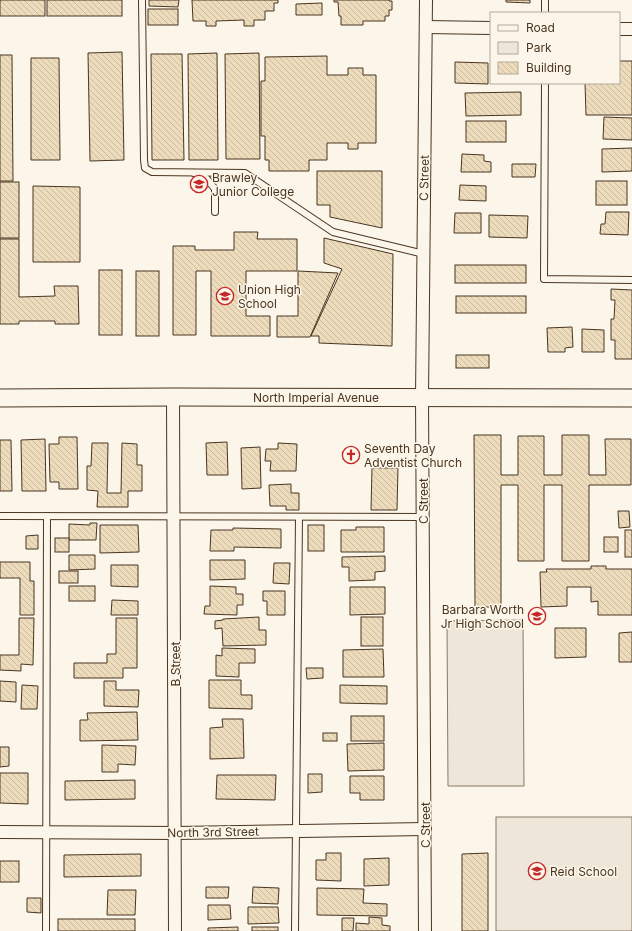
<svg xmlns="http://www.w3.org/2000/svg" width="632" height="931" viewBox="0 0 632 931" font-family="Inter,sans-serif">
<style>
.park{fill:#ede6d9;stroke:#887966}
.building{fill:url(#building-back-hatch);stroke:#4a3520}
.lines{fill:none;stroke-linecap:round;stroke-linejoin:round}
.lane-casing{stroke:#4a3520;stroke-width:8}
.street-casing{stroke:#4a3520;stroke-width:14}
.secondary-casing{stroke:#4a3520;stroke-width:19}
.lane{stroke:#fbf6e9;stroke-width:6}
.street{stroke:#fbf6e9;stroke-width:12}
.secondary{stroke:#fbf6e9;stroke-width:17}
.labels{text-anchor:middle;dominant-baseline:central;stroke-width:3;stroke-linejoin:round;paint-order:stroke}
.poi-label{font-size:12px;fill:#4a3520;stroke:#fbf6e9;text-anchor:start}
.street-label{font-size:12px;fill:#4a3520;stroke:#fbf6e9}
</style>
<defs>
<pattern id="building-back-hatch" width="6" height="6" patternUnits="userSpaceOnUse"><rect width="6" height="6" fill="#ecdcbc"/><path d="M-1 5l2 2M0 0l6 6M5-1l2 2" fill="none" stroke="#ccbda1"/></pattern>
</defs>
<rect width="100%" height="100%" fill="#fbf6e9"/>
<!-- park -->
<g class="park">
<polygon points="523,620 524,786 448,786 447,621"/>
<rect x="496" y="817" width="136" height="114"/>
</g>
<!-- building -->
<g class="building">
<rect x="0" y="0" width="45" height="16"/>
<rect x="47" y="0" width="75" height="16"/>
<polygon points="149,0 179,0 178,7 149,6"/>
<polygon points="192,0 278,0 278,3 274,3 274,11 265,11 265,20 254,20 254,26 244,26 244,20 216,21 216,26 206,26 206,21 193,21"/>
<polygon points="334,0 389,0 389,1 392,1 392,10 389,10 389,16 385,16 385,21 363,21 363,25 341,25 341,16 339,16 338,2 334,2"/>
<polygon points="506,0 530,0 530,3 506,2"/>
<polygon points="322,3 322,15 296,15 296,4"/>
<rect x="148" y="9" width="30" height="16"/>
<polygon points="122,52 124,160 90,161 88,53"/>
<polygon points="217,53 218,160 189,160 188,54"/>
<polygon points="259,53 260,159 226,159 225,54"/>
<polygon points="151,54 182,54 184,160 152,160"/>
<polygon points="0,55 12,55 13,181 0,181"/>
<polygon points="327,56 327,75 348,75 348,68 363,68 363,75 376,75 376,143 358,143 358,149 348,149 348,143 327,143 327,160 309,160 309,171 269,171 269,160 265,160 265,136 261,136 261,81 265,81 265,57"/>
<polygon points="31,58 59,58 60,160 31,160"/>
<polygon points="619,61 632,61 632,115 586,115 585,83 619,83"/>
<polygon points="455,62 488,63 488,84 455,83"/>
<polygon points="521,92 521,115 466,116 465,93"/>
<polygon points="604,117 632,118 632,140 603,139"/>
<rect x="466" y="121" width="40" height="21"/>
<polygon points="632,148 632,171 602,172 602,149"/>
<polygon points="462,154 484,155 484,161 491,162 491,172 461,172"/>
<polygon points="512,164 536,164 535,177 512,177"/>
<polygon points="317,171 382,171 382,228 330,217 330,205 317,205"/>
<rect x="596" y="181" width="31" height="24"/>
<rect x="0" y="182" width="19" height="56"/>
<polygon points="460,185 486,186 486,201 459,200"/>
<polygon points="33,186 80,187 80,262 33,262"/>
<polygon points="606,212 629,212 628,235 600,234 601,224 605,224"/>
<polygon points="455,213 481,213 481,233 454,233"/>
<polygon points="489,215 528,216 527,238 489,237"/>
<polygon points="234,232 258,232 257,239 297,239 297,271 246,271 246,316 270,316 270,336 211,336 211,271 196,271 196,335 173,335 173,246 195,246 195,250 234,250"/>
<polygon points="324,238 393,254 392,346 319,343 319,336 311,336 342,269 324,263"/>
<polygon points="0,239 19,239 19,297 55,296 54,286 78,286 79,324 55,324 55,321 19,321 19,324 0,324"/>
<rect x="455" y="265" width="71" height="18"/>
<rect x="99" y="270" width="23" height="65"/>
<rect x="136" y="271" width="23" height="65"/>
<polygon points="298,271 338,273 310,337 277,337 277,316 298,316"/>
<polygon points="611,289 632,290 632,359 615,359 615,340 611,340 611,319 614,319 615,300 611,300"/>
<rect x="456" y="296" width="70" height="17"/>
<polygon points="572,327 573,347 565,348 565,352 548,352 547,328"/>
<polygon points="582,329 604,330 604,352 582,352"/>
<rect x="456" y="355" width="33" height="13"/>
<polygon points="474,435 501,435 501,475 518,475 518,436 544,436 544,475 562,475 562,435 589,435 589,475 606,475 605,439 631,439 631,485 589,485 589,561 562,561 562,485 544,485 544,561 518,561 518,485 501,485 501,607 475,607"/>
<polygon points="59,437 77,437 78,489 59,489 59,482 50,482 49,444 59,444"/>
<polygon points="45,439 46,491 22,491 21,440"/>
<polygon points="0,440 11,440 12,491 0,491"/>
<polygon points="227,442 228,475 207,475 206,443"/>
<polygon points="92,443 108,443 107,493 121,493 122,443 137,444 137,465 142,465 142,491 128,491 128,507 97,507 98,491 87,490 87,466 91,466"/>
<polygon points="278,443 297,444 296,471 270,471 271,461 265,461 266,449 278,449"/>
<polygon points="260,447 261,488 242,489 241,448"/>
<polygon points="372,468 398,468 397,510 371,510"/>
<polygon points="291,484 291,493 299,493 299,510 286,510 286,506 270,506 269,485"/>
<polygon points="618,511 629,511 630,527 619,528"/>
<polygon points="90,523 97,523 96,540 69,540 69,524 90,525"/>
<polygon points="100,525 138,525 139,552 100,553"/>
<rect x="308" y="525" width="16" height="26"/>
<polygon points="356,527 384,527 384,552 341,552 341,530 356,530"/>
<polygon points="233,528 281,529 281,548 234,547 234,551 210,551 211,530 233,530"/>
<rect x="625" y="530" width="7" height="27"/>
<polygon points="38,535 38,549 26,549 26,536"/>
<rect x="604" y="537" width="14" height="15"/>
<rect x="55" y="538" width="14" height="14"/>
<polygon points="69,555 95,555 95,569 69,570"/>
<polygon points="385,556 385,571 375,572 375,580 349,581 349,567 342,567 342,557"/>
<polygon points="210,560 245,560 245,579 210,580"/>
<polygon points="0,562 30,562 30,581 34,581 34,615 20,615 20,578 0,578"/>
<polygon points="274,563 290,563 289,584 273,583"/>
<polygon points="111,565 138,565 138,587 111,586"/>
<polygon points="591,566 606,566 606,569 632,569 632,615 598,615 598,601 591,602 591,587 567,587 567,606 541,607 540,572 547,572 546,569 591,569"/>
<rect x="59" y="571" width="19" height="12"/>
<rect x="69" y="586" width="26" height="15"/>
<polygon points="210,586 236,587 236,594 243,594 243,605 237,605 237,615 204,614 205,606 210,606"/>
<polygon points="350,587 385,587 385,614 350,615"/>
<polygon points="263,591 285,591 285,615 267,615 267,601 263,601"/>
<polygon points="112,600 138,601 138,615 111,615"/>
<polygon points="259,617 259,630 266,630 266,645 223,646 222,628 215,629 215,621 223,620 223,619"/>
<rect x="361" y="617" width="22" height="29"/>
<polygon points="19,618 34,618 33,665 21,664 21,671 0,670 0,655 19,655"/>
<polygon points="116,618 137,618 137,668 123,668 123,678 74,678 74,663 107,663 107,654 116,654"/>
<polygon points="555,628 586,628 586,657 555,658"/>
<polygon points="632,632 632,662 619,662 619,633"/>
<polygon points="222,648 255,649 255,663 239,663 239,677 216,676 216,655 222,656"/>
<polygon points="383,649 384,677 343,677 343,650"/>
<polygon points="306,668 323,668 323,678 307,679"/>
<polygon points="209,680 241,680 241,695 252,695 252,709 209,708"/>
<polygon points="0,681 16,682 16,702 0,701"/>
<polygon points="104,681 116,681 116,690 139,690 138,707 104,706"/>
<polygon points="22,685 38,686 37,709 21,709"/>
<polygon points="340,685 387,686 387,704 340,703"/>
<polygon points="137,712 138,740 80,741 80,720 88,720 87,713"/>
<rect x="351" y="716" width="33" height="25"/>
<polygon points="222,719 243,719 244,758 210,759 210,728 223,727"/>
<rect x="323" y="733" width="14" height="8"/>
<polygon points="384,743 384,770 348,771 347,744"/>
<polygon points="102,745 136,746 135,765 118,764 118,772 102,772"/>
<polygon points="0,747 9,747 9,766 0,767"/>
<polygon points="0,773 28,773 28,804 0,803"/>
<polygon points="308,774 322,774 322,792 308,793"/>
<polygon points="217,775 276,775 275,800 216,799"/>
<polygon points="350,776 384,776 384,800 360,800 360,793 350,793"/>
<polygon points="135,780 135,799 65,800 65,781"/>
<polygon points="326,853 341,853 341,881 316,880 316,860 326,860"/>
<polygon points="488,853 488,931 462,931 462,854"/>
<polygon points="141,854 141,876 64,877 64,855"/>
<polygon points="389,858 389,885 364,886 364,859"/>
<rect x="0" y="861" width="19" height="21"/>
<polygon points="206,887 229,887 228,898 206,898"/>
<polygon points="253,887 279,888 278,904 252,903"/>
<polygon points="317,888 364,889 363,903 387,904 387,916 317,915"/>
<polygon points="108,890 136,890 135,915 107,915"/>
<polygon points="27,898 41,898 41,913 27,912"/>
<polygon points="208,905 230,905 231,919 208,920"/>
<polygon points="248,907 278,907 279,923 248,924"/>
<polygon points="369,917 382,918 382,925 390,926 390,931 356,931 356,923 369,924"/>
<polygon points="342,918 354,918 353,931 342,931"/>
<rect x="58" y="919" width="77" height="12"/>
<polygon points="238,927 238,931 208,931 208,928"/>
<rect x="252" y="927" width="26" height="4"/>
</g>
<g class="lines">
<defs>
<g id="lane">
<polyline points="142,0 144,160 145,168 152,172 245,173 333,232 424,254"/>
<polyline points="545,0 545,13"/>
<polyline points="545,83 544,279 632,280"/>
<polyline points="194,173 206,178 215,189 215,212"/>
<polyline points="0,516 423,517"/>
<polyline points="46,931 47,516"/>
<polyline points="295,931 299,517"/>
</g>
<g id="street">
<polyline points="426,27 491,28"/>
<polyline points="619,29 632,29"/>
<polyline points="173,397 175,931"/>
<polyline points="0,832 176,833 425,829"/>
<polyline points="425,931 422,398 426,0"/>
</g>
<polyline id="secondary" points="0,398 173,397 632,398"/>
</defs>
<!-- lane casing -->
<use href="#lane" class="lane-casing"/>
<!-- street casing -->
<use href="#street" class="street-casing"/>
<!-- secondary casing -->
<use href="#secondary" class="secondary-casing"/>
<!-- lane -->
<use href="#lane" class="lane"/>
<!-- street -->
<use href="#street" class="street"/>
<!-- secondary -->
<use href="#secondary" class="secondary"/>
</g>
<!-- icons -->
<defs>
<symbol id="school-ring" viewBox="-11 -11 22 22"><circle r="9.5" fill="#fbf6e9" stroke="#c62828" stroke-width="1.5"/><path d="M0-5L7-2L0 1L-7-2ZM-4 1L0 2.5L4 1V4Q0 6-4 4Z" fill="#c62828"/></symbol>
<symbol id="church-ring" viewBox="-11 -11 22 22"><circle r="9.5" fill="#fbf6e9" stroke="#c62828" stroke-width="1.5"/><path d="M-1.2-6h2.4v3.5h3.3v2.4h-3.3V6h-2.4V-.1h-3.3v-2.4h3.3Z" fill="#c62828"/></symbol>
</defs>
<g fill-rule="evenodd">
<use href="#school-ring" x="189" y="174" width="20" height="20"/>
<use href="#school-ring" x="215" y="286" width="20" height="20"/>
<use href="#church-ring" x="341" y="445" width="20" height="20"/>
<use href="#school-ring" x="527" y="606" width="20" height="20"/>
<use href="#school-ring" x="527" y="861" width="20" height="20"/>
</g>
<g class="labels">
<!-- poi labels -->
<g class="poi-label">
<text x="212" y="177">Brawley<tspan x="212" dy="14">Junior College</tspan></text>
<text x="238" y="289">Union High<tspan x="238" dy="14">School</tspan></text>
<text x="364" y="448">Seventh Day<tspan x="364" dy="14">Adventist Church</tspan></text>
<text x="524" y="609" text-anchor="end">Barbara Worth<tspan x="524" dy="14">Jr High School</tspan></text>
<text x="550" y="871">Reid School</text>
</g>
<!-- street labels -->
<g class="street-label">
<text transform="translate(424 178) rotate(-89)">C Street</text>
<text x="316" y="397">North Imperial Avenue</text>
<text transform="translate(423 501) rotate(-90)">C Street</text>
<text transform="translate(175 664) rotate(-90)">B Street</text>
<text transform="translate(425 825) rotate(-90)">C Street</text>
<text transform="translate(213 832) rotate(-1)">North 3rd Street</text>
</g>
</g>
<!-- legend -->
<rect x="490" y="12" width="130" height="72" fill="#fbf6e9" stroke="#b4a999"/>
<rect x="498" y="25" width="20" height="6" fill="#fbf6e9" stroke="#b4a999"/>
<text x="526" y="32" font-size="12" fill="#4a3520">Road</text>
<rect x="498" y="42" width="20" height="12" fill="#ede6d9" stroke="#b4a999"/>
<text x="526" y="52" font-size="12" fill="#4a3520">Park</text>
<rect x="498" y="62" width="20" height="12" fill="url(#building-back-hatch)" stroke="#b4a999"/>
<text x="526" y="72" font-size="12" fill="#4a3520">Building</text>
</svg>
